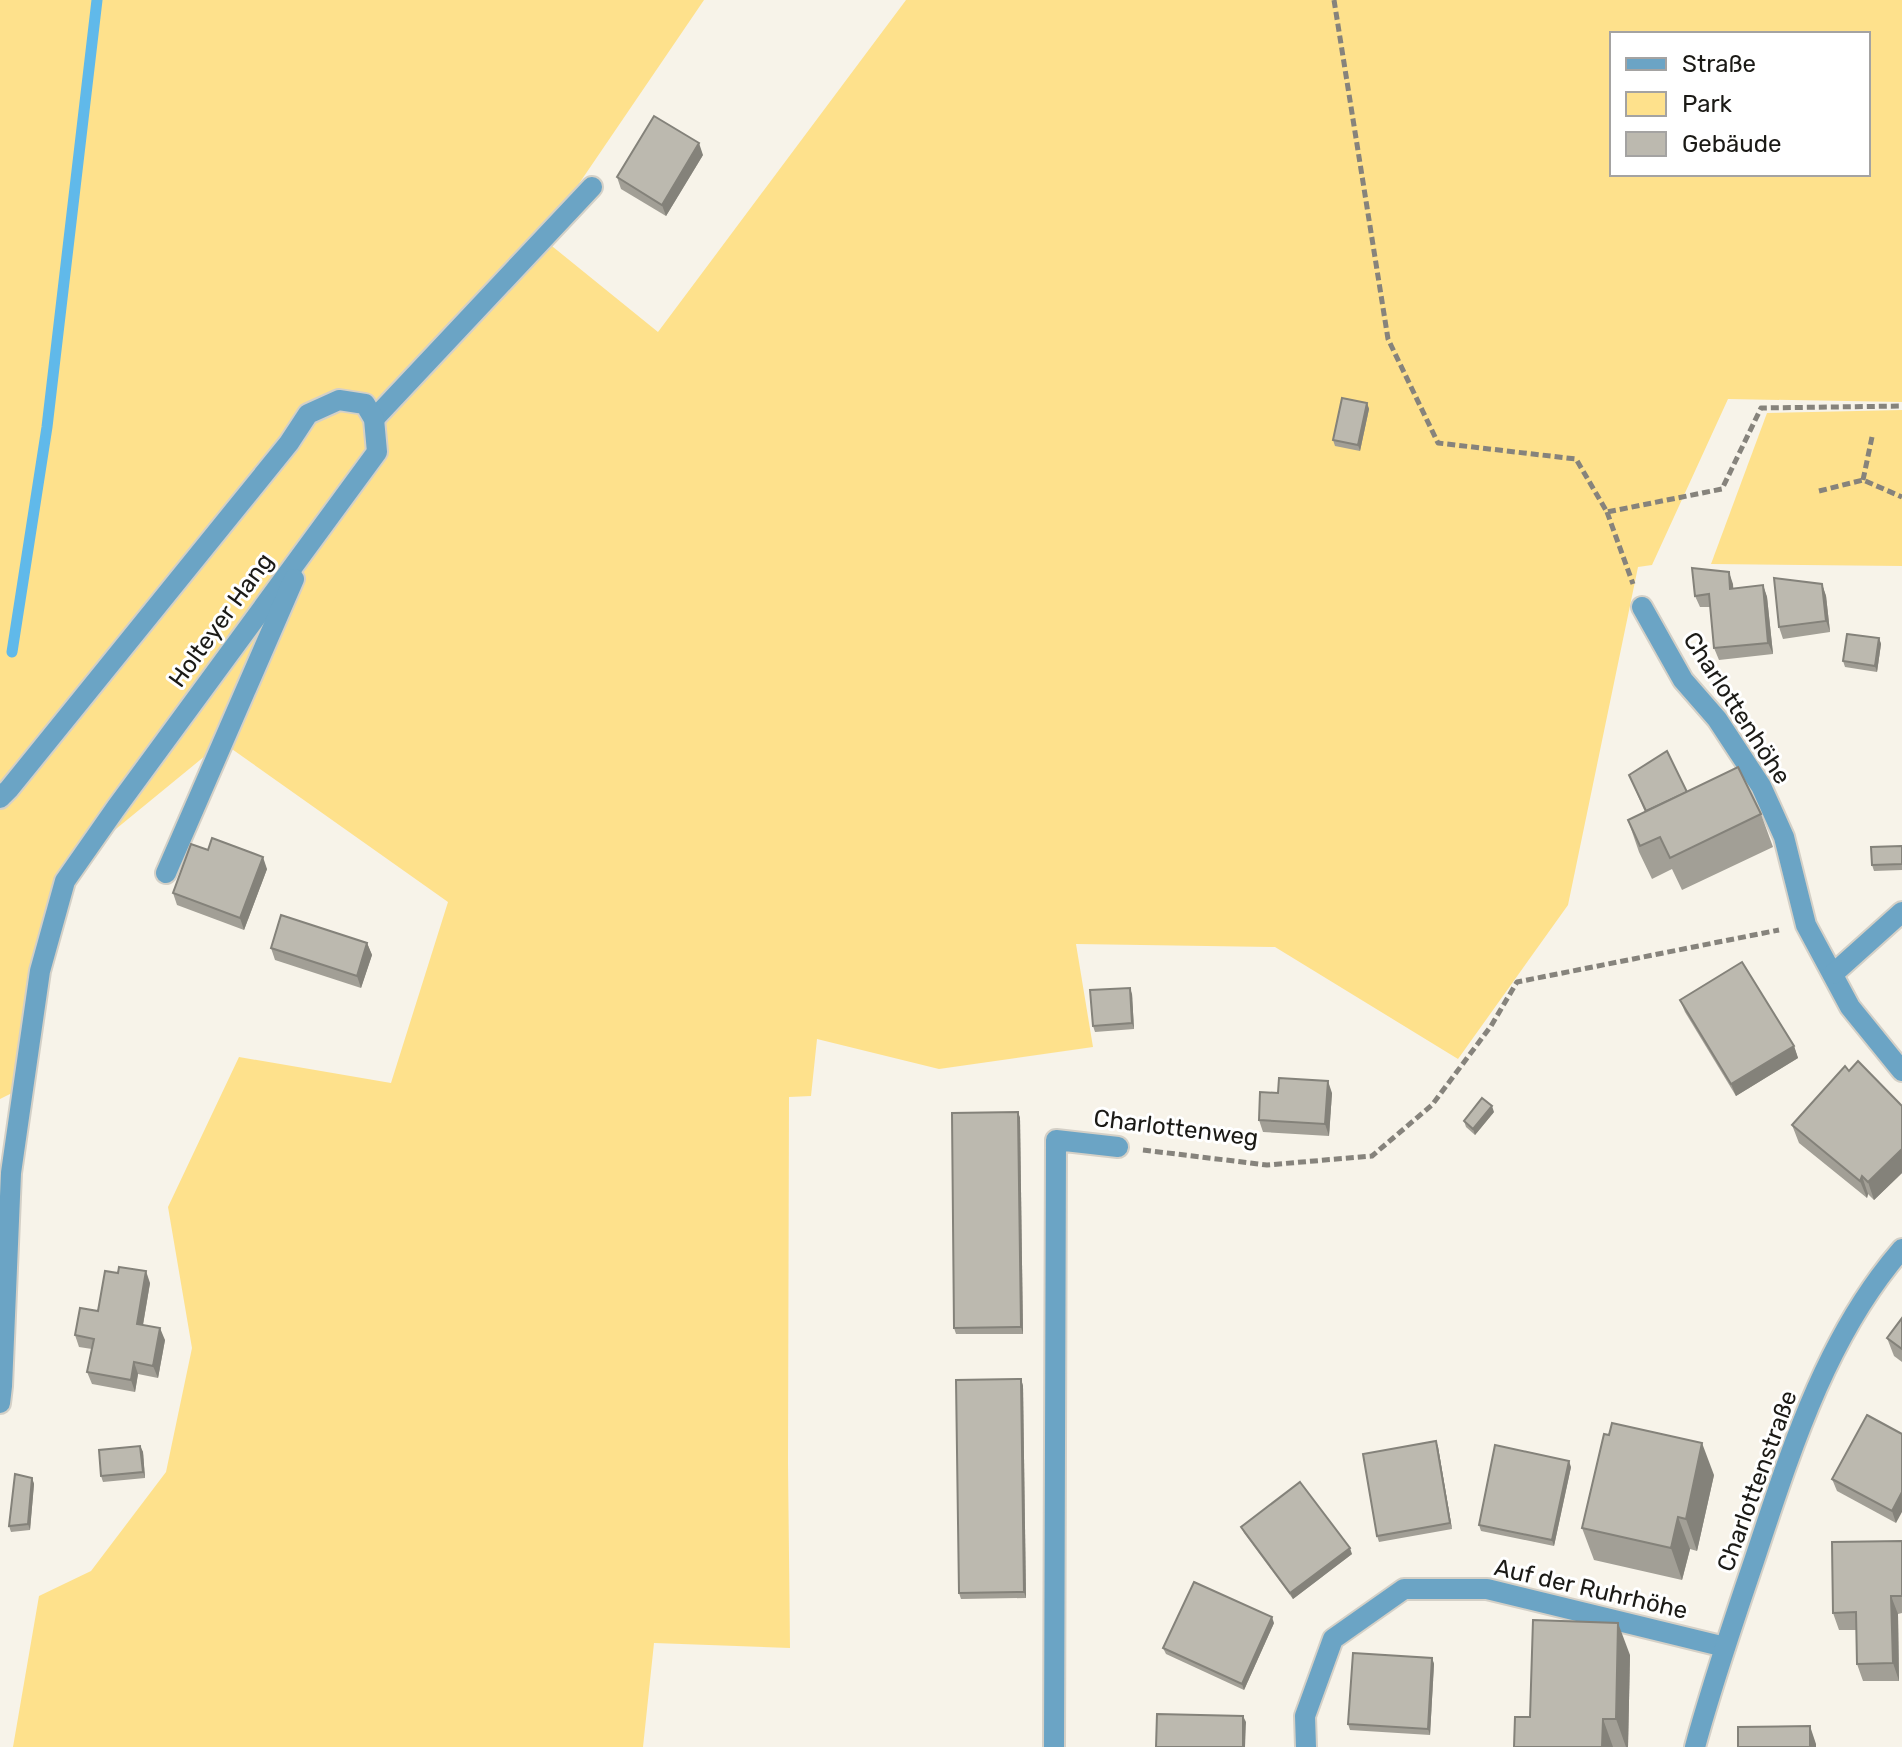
<svg xmlns="http://www.w3.org/2000/svg" width="1902" height="1747" viewBox="0 0 1902 1747" font-family="Rubik,sans-serif">
<style>
.green{fill:#fee18c;fill-rule:evenodd}
.lines{fill:none;stroke-linecap:round;stroke-linejoin:round}
.stream{stroke:#60b9ea;stroke-width:11}
.lane-casing{stroke:#d4d0c7;stroke-width:24}
.street-casing{stroke:#d4d0c7;stroke-width:24}
.path{stroke:#86837c;stroke-width:5;stroke-dasharray:8 4;stroke-linecap:butt}
.lane{stroke:#6ba4c5;stroke-width:20}
.street{stroke:#6ba4c5;stroke-width:20}
.wall{fill:#a29f96}
.shaded-wall{fill:#84827a}
.building{fill:#bcb9af;stroke:#84827a;stroke-width:2}
.labels{text-anchor:middle;dominant-baseline:central;stroke-width:6;stroke-linejoin:round;paint-order:stroke}
.street-label{font-size:24px;fill:#1b1a16;stroke:#fff}
</style>
<rect width="100%" height="100%" fill="#f7f3e9"/>
<!-- green -->
<g class="green">
<path d="M 0,0 L 704,0 L 542,238 L 658,332 L 906,0 L 1902,0 L 1902,402 L 1728,399 L 1652,565 L 1638,567 L 1568,905 L 1458,1059 L 1275,947 L 1076,944 L 1093,1047 L 939,1069 L 817,1039 L 811,1096 L 789,1097 L 788,1463 L 790,1648 L 654,1643 L 643,1747 L 13,1747 L 39,1596 L 91,1571 L 166,1472 L 192,1348 L 168,1207 L 239,1057 L 391,1083 L 448,902 L 222,742 L 61,874 L 35,968 L 12,1093 L 0,1099 ZM 1612,34 L 1868,34 L 1868,174 L 1612,174 Z"/>
<polygon points="1902,410 1902,566 1711,564 1767,413"/>
</g>
<g class="lines">
<!-- stream -->
<polyline class="stream" points="12,652 47,427 97,0"/>
<defs>
<g id="lane">
<polyline points="374,419 592,187"/>
<polyline points="0,798 9,789 289,443 308,414 339,400 365,404 374,419 377,452 116,808 65,881 40,971 11,1173 2,1386 0,1403"/>
<polyline points="166,873 294,579"/>
</g>
<g id="street">
<polyline points="1642,607 1683,680 1717,719 1761,786 1784,837 1806,925 1850,1007 1902,1071"/>
<polyline points="1833,974 1902,912"/>
<polyline points="1054,1747 1056,1140 1118,1147"/>
<polyline points="1306,1747 1305,1716 1333,1639 1404,1589 1487,1589 1725,1647"/>
<path d="M 1695,1747 C 1712,1684 1733,1623 1754,1561 C 1790,1453 1826,1336 1902,1249"/>
</g>
</defs>
<!-- lane casing -->
<use href="#lane" class="lane-casing"/>
<!-- street casing -->
<use href="#street" class="street-casing"/>
<!-- path -->
<g class="path">
<polyline points="1334,0 1388,339 1438,443 1576,459 1607,512 1722,489 1761,408 1902,406"/>
<polyline points="1863,480 1872,437"/>
<polyline points="1819,491 1863,480 1902,497"/>
<polyline points="1607,512 1633,584"/>
<polyline points="1143,1150 1267,1165 1372,1156 1432,1105 1491,1026 1517,982 1779,930"/>
</g>
<!-- lane -->
<use href="#lane" class="lane"/>
<!-- street -->
<use href="#street" class="street"/>
</g>
<!-- wall -->
<g class="wall">
<polygon points="703,155 666,216 621,189 617,177"/>
<polygon points="1367,403 1369,409 1360,451 1335,446 1333,440"/>
<polygon points="1729,572 1733,589 1763,585 1767,597 1773,654 1719,660 1714,648 1710,607 1700,607 1695,596"/>
<polygon points="1822,584 1826,596 1830,632 1783,639 1779,627"/>
<polygon points="1879,638 1881,644 1877,672 1845,667 1843,661"/>
<polygon points="1629,775 1761,814 1773,847 1682,890 1672,869 1652,879 1639,852 1628,820 1645,812"/>
<polygon points="1902,846 1902,870 1874,871 1872,865"/>
<polygon points="208,850 267,869 244,930 177,905 173,893"/>
<polygon points="367,943 372,955 361,988 275,960 271,948"/>
<polygon points="1132,994 1134,1029 1095,1032 1093,1026"/>
<polygon points="1680,1000 1794,1046 1798,1058 1736,1096 1685,1012"/>
<polygon points="1849,1071 1902,1106 1902,1173 1874,1200 1868,1194 1867,1198 1799,1143 1792,1125"/>
<polygon points="1278,1093 1332,1093 1329,1136 1263,1132 1259,1120"/>
<polygon points="1018,1112 1020,1118 1023,1334 956,1334 954,1328"/>
<polygon points="1494,1112 1475,1135 1466,1127 1464,1121"/>
<polygon points="150,1283 143,1325 165,1340 158,1378 138,1374 135,1392 92,1384 87,1372 92,1349 79,1347 75,1335 98,1311"/>
<polygon points="1902,1318 1902,1362 1894,1356 1887,1338"/>
<polygon points="1021,1379 1023,1386 1026,1598 961,1599 959,1593"/>
<polygon points="1902,1434 1896,1523 1837,1491 1832,1479"/>
<polygon points="1436,1441 1438,1447 1452,1529 1379,1542 1377,1536"/>
<polygon points="140,1446 143,1452 145,1478 103,1482 101,1476"/>
<polygon points="1571,1467 1554,1546 1481,1531 1479,1525"/>
<polygon points="1714,1475 1697,1551 1690,1549 1682,1580 1594,1560 1582,1528"/>
<polygon points="32,1478 34,1484 30,1530 11,1532 9,1526"/>
<polygon points="1241,1527 1352,1554 1293,1599 1244,1533"/>
<polygon points="1902,1541 1902,1613 1898,1614 1899,1681 1863,1681 1857,1664 1856,1630 1839,1630 1833,1613"/>
<polygon points="1274,1623 1244,1690 1166,1654 1163,1648"/>
<polygon points="1630,1655 1628,1747 1514,1747 1530,1717"/>
<polygon points="1432,1658 1434,1664 1430,1735 1350,1730 1348,1724"/>
</g>
<!-- shaded-wall -->
<g class="shaded-wall">
<polygon points="699,143 703,155 666,216 662,205"/>
<polygon points="1367,403 1369,409 1360,451 1358,445"/>
<polygon points="1729,572 1733,584 1734,601 1730,589"/>
<polygon points="1822,584 1826,596 1830,632 1826,621"/>
<polygon points="1763,585 1767,597 1773,654 1768,643"/>
<polygon points="1879,638 1881,644 1877,672 1875,666"/>
<polygon points="263,857 267,869 244,930 240,918"/>
<polygon points="367,943 372,955 361,988 357,976"/>
<polygon points="1130,988 1132,994 1134,1029 1132,1023"/>
<polygon points="1794,1046 1798,1058 1736,1096 1731,1084"/>
<polygon points="1328,1081 1332,1093 1329,1136 1325,1124"/>
<polygon points="1492,1106 1494,1112 1475,1135 1473,1129"/>
<polygon points="1018,1112 1020,1118 1023,1334 1021,1327"/>
<polygon points="1902,1149 1902,1173 1874,1200 1868,1182"/>
<polygon points="1862,1176 1868,1194 1867,1198 1860,1181"/>
<polygon points="146,1271 150,1283 141,1336 137,1324"/>
<polygon points="160,1328 165,1340 158,1378 153,1366"/>
<polygon points="134,1362 138,1374 135,1392 131,1380"/>
<polygon points="1021,1379 1023,1386 1026,1598 1024,1592"/>
<polygon points="1436,1441 1438,1447 1452,1529 1450,1523"/>
<polygon points="1702,1443 1714,1475 1697,1551 1686,1519"/>
<polygon points="140,1446 143,1452 145,1478 143,1472"/>
<polygon points="1569,1461 1571,1467 1554,1546 1552,1540"/>
<polygon points="32,1478 34,1484 30,1530 28,1524"/>
<polygon points="1902,1492 1902,1512 1896,1523 1892,1511"/>
<polygon points="1678,1517 1690,1549 1682,1580 1671,1548"/>
<polygon points="1350,1548 1352,1554 1293,1599 1290,1593"/>
<polygon points="1891,1596 1898,1614 1899,1681 1893,1663"/>
<polygon points="1272,1617 1274,1623 1244,1690 1242,1684"/>
<polygon points="1618,1623 1630,1655 1628,1747 1626,1747 1616,1719"/>
<polygon points="1432,1658 1434,1664 1430,1735 1428,1729"/>
<polygon points="1243,1716 1246,1722 1245,1747 1243,1747"/>
<polygon points="1603,1719 1613,1747 1602,1747"/>
<polygon points="1810,1726 1816,1744 1816,1747 1810,1747"/>
</g>
<!-- building -->
<g class="building">
<polygon points="654,116 699,143 662,205 617,177"/>
<polygon points="1342,398 1367,403 1358,445 1333,440"/>
<polygon points="1692,568 1729,572 1730,589 1763,585 1768,643 1714,648 1709,594 1695,596"/>
<polygon points="1774,578 1822,584 1826,621 1779,627"/>
<polygon points="1847,634 1879,638 1875,666 1843,661"/>
<polygon points="1667,751 1687,792 1646,811 1629,775"/>
<polygon points="1738,767 1761,814 1670,858 1660,837 1640,846 1628,820"/>
<polygon points="212,838 263,857 240,918 173,893 191,844 208,850"/>
<polygon points="1902,846 1902,864 1872,865 1871,847"/>
<polygon points="281,915 367,943 357,976 271,948"/>
<polygon points="1742,962 1794,1046 1731,1084 1680,1000"/>
<polygon points="1130,988 1132,1023 1093,1026 1090,990"/>
<polygon points="1858,1061 1902,1106 1902,1149 1868,1182 1862,1176 1860,1181 1792,1125 1845,1066 1849,1071"/>
<polygon points="1279,1078 1328,1081 1325,1124 1259,1120 1260,1092 1278,1093"/>
<polygon points="1482,1098 1492,1106 1473,1129 1464,1121"/>
<polygon points="1018,1112 1021,1327 954,1328 952,1113"/>
<polygon points="119,1267 146,1271 137,1324 160,1328 153,1366 134,1362 131,1380 87,1372 94,1339 75,1335 80,1308 98,1311 105,1271 118,1273"/>
<polygon points="1902,1318 1902,1349 1887,1338"/>
<polygon points="1021,1379 1024,1592 959,1593 956,1380"/>
<polygon points="1867,1415 1902,1434 1902,1492 1892,1511 1832,1479"/>
<polygon points="1612,1423 1702,1443 1686,1519 1678,1517 1671,1548 1582,1528 1604,1434 1609,1435"/>
<polygon points="1436,1441 1450,1523 1377,1536 1363,1454"/>
<polygon points="1495,1445 1569,1461 1552,1540 1479,1525"/>
<polygon points="140,1446 143,1472 101,1476 99,1450"/>
<polygon points="15,1474 32,1478 28,1524 9,1526"/>
<polygon points="1300,1482 1350,1548 1290,1593 1241,1527"/>
<polygon points="1902,1541 1902,1596 1891,1596 1893,1663 1857,1664 1856,1612 1833,1613 1832,1542"/>
<polygon points="1194,1582 1272,1617 1242,1684 1163,1648"/>
<polygon points="1533,1620 1618,1623 1616,1719 1603,1719 1602,1747 1514,1747 1515,1717 1530,1717"/>
<polygon points="1353,1653 1432,1658 1428,1729 1348,1724"/>
<polygon points="1157,1714 1243,1716 1243,1747 1156,1747"/>
<polygon points="1810,1726 1810,1747 1738,1747 1738,1727"/>
</g>
<g class="labels">
<!-- street labels -->
<g class="street-label">
<text transform="translate(221 620) rotate(-54)">Holteyer Hang</text>
<text transform="translate(1737 708) rotate(57)">Charlottenhöhe</text>
<text transform="translate(1176 1128) rotate(7)">Charlottenweg</text>
<text transform="translate(1757 1481) rotate(-70)">Charlottenstraße</text>
<text transform="translate(1591 1589) rotate(13)">Auf der Ruhrhöhe</text>
</g>
</g>
<!-- legend -->
<rect x="1610" y="32" width="260" height="144" fill="#ffffff" stroke="#a4a3a2" stroke-width="2"/>
<rect x="1626" y="58" width="40" height="12" fill="#6ba4c5" stroke="#a4a3a2" stroke-width="2"/>
<text x="1682" y="72" font-size="24" fill="#1b1a16">Straße</text>
<rect x="1626" y="92" width="40" height="24" fill="#fee18c" stroke="#a4a3a2" stroke-width="2"/>
<text x="1682" y="112" font-size="24" fill="#1b1a16">Park</text>
<rect x="1626" y="132" width="40" height="24" fill="#bcb9af" stroke="#a4a3a2" stroke-width="2"/>
<text x="1682" y="152" font-size="24" fill="#1b1a16">Gebäude</text>
</svg>
